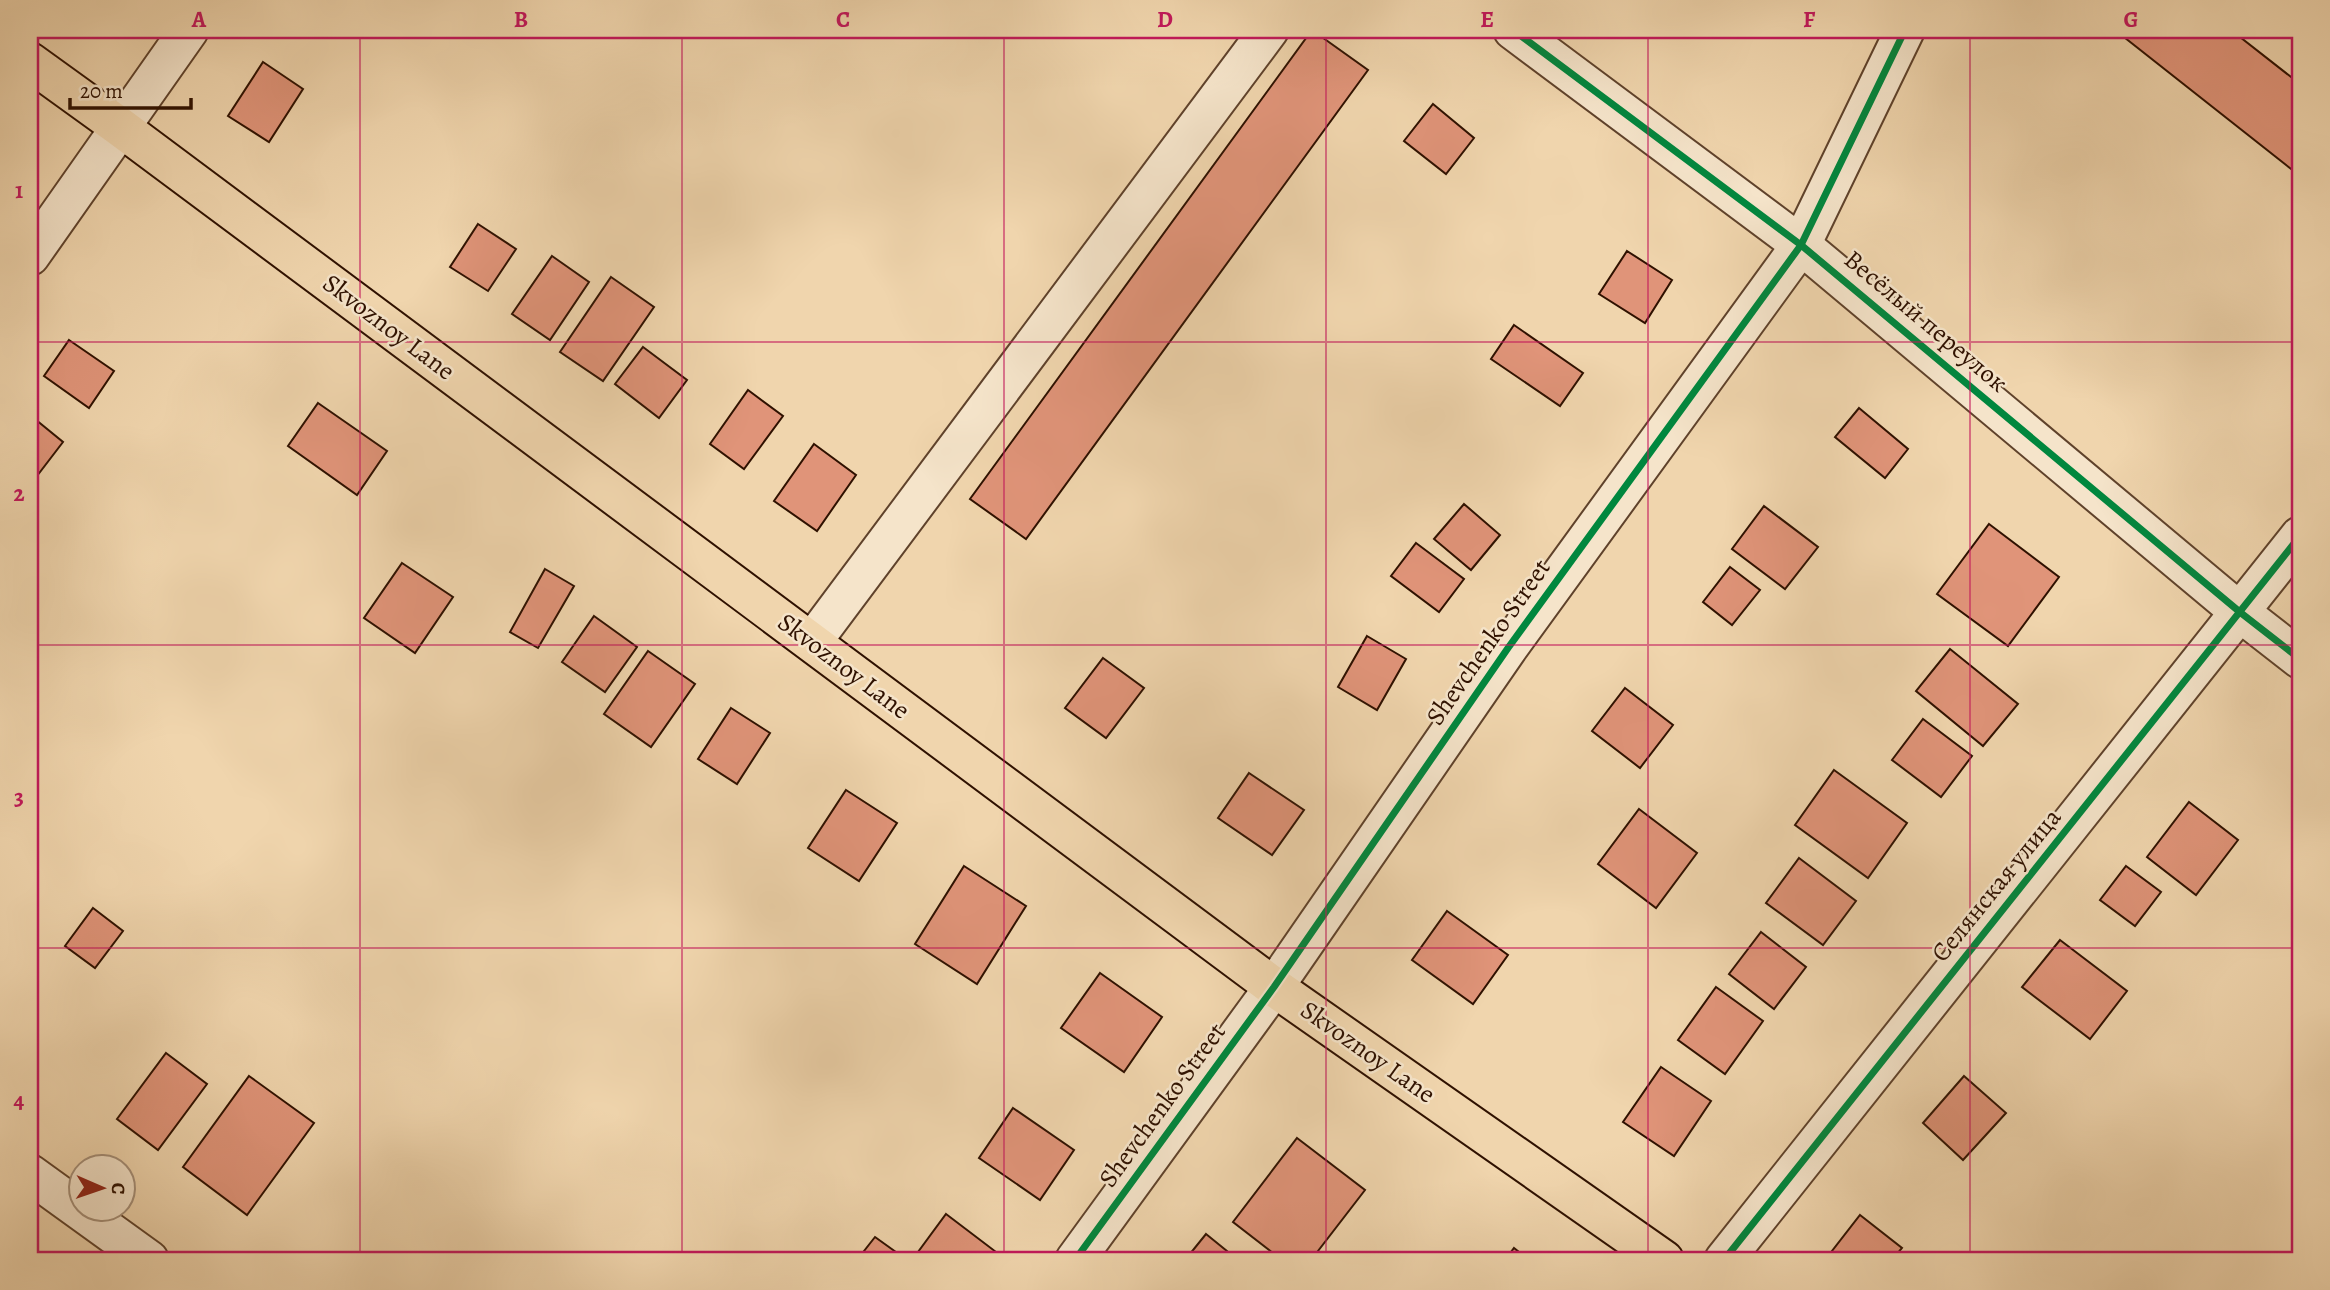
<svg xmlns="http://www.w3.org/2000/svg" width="2330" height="1290" viewBox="0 0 2330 1290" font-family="Alegreya,serif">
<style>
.building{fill:#e09479;stroke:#2f1100;stroke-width:2}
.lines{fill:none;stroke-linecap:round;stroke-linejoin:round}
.minor-casing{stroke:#5f422b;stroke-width:42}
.major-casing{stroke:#2f1100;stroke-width:42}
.minor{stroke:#f5e4ca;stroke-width:38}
.major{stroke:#f0d5ad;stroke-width:38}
.cycleway-casing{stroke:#f5e4ca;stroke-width:11}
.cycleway{stroke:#00873e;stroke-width:7}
.grid{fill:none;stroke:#c2185b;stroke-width:2;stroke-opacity:0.55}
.labels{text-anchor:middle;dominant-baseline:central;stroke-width:5;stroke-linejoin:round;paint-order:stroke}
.street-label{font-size:26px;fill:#2f1100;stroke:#f5e4ca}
.neatline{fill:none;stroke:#c2185b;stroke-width:2.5}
.grid-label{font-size:23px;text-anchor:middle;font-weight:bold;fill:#c2185b}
</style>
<rect width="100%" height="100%" fill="#f0d5ad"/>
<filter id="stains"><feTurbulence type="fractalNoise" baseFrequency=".00286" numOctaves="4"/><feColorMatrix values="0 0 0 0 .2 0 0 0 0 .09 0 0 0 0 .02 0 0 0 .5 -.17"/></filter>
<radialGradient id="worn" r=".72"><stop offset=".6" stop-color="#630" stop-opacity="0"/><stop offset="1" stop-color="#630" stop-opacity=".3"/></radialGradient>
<!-- building -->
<g class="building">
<polygon points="1312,30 1368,70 1026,539 970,499"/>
<polygon points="2115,30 2231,30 2300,84 2300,176"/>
<polygon points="263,62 303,89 269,142 228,116"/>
<polygon points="1433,104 1474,138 1446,174 1404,141"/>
<polygon points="478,224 516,249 488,291 450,267"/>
<polygon points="1627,251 1672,280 1645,323 1599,294"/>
<polygon points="552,256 589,282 550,340 512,314"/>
<polygon points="611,277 654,307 603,381 560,352"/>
<polygon points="1514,325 1583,373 1560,406 1491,359"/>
<polygon points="69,340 114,371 89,408 44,376"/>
<polygon points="643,347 687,380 659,418 615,384"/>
<polygon points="748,390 783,416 744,469 710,444"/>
<polygon points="318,403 387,451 357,495 288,446"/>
<polygon points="1859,408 1908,449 1885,478 1835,437"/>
<polygon points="30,415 63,442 30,485"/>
<polygon points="814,444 856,475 817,531 774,501"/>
<polygon points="1464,504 1500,535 1471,570 1434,539"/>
<polygon points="1764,506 1818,547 1785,589 1732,549"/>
<polygon points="1989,524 2059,577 2008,646 1937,594"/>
<polygon points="1416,543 1464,579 1439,612 1391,576"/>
<polygon points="402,563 453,597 415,653 364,618"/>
<polygon points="1730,567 1760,590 1732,625 1703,602"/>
<polygon points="545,569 574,586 538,648 510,632"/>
<polygon points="594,616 637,647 605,692 562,662"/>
<polygon points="1367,636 1406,659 1377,710 1338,687"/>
<polygon points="1950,649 2018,704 1983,746 1916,691"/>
<polygon points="648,651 695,684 651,747 604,714"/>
<polygon points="1103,658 1144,688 1106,738 1065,708"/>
<polygon points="1625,688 1673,725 1640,768 1592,731"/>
<polygon points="731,708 770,733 737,784 698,759"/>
<polygon points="1923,719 1972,756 1941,797 1892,760"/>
<polygon points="1834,770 1907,823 1868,878 1795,825"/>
<polygon points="1249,773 1304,810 1272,855 1218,818"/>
<polygon points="846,790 897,823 859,881 808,848"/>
<polygon points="2189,802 2238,840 2196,895 2147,857"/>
<polygon points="1639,809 1697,853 1656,908 1598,864"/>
<polygon points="1799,858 1856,901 1823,945 1766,903"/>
<polygon points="964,866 1026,906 977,984 915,944"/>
<polygon points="2126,866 2161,892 2135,926 2100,900"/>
<polygon points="93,908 123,931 95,968 65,946"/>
<polygon points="1447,911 1508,955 1473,1004 1412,960"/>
<polygon points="1761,932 1806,967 1774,1009 1729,974"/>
<polygon points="2060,940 2127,991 2090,1039 2022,987"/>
<polygon points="1100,973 1162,1017 1124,1072 1061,1028"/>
<polygon points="1716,987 1763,1021 1725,1074 1678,1040"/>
<polygon points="166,1053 207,1084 158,1150 117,1119"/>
<polygon points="1661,1067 1711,1101 1674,1156 1623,1122"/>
<polygon points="249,1076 314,1123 247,1215 183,1167"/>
<polygon points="1964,1076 2006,1113 1963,1160 1923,1123"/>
<polygon points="1013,1108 1074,1150 1040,1200 979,1158"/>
<polygon points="1297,1138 1365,1190 1311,1260 1282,1260 1233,1222"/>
<polygon points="946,1214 1000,1255 995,1260 929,1260 918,1252"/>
<polygon points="1860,1215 1902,1248 1892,1260 1825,1260"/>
<polygon points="1206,1234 1238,1260 1185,1260"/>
<polygon points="875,1237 907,1260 857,1260"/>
<polygon points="1514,1248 1529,1260 1505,1260"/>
</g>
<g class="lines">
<defs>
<g id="minor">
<polyline points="1513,30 1801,245 2241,613 2300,659"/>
<polyline points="30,256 189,30"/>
<polyline points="812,642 1269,30"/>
<polyline points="30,1174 149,1260"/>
<polyline points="1075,1260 1274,987 1508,648 1801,245 1905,30"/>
<polyline points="1724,1260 2300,536"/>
</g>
<polyline id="major" points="30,62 120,127 1274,987 1664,1260"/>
</defs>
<!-- minor casing -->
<use href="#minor" class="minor-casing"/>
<!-- major casing -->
<use href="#major" class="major-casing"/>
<!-- minor -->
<use href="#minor" class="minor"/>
<!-- major -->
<use href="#major" class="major"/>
<defs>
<g id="cycleway">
<polyline points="1513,30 1801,245 2241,613 2300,659"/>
<polyline points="1075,1260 1274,987 1508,648 1801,245 1905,30"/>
<polyline points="1724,1260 2300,536"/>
</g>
</defs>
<!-- cycleway casing -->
<use href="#cycleway" class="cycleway-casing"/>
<!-- cycleway -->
<use href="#cycleway" class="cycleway"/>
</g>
<!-- grid -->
<path class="grid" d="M 360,30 L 360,1260M 682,30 L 682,1260M 1004,30 L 1004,1260M 1326,30 L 1326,1260M 1648,30 L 1648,1260M 1970,30 L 1970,1260M 30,342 L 2300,342M 30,645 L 2300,645M 30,948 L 2300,948"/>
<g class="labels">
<!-- street labels -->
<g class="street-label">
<text transform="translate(1926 321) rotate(40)">Весёлый переулок</text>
<text transform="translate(389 327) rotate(37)">Skvoznoy Lane</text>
<text transform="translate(1488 642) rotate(-55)">Shevchenko Street</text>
<text transform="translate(844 666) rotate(37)">Skvoznoy Lane</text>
<text transform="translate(1996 885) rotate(-51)">Селянская улица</text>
<text transform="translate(1368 1052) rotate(35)">Skvoznoy Lane</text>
<text transform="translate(1162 1105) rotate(-54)">Shevchenko Street</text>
</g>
</g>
<!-- margin -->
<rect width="2330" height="1290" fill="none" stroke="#f0d5ad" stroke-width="77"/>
<!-- north arrow -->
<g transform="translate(102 1188) rotate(92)"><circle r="33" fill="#f5e4ca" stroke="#a69079" stroke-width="2"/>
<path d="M0-5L12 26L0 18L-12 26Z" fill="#8f2418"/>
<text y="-10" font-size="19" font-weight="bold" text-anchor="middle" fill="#2f1100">С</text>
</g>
<!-- scale -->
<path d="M70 98v10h121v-10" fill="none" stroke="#2f1100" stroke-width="3.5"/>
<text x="80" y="98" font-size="21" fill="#2f1100" stroke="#f5e4ca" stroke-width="5" paint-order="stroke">20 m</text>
<rect x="38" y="38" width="2254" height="1214" class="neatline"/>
<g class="grid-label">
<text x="199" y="27">A</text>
<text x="521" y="27">B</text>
<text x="843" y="27">C</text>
<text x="1165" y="27">D</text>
<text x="1487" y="27">E</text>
<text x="1809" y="27">F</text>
<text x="2131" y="27">G</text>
<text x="19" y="198">1</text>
<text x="19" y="501">2</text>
<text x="19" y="805">3</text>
<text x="19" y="1108">4</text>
</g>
<rect width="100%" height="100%" filter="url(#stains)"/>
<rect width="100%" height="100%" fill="url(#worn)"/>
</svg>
